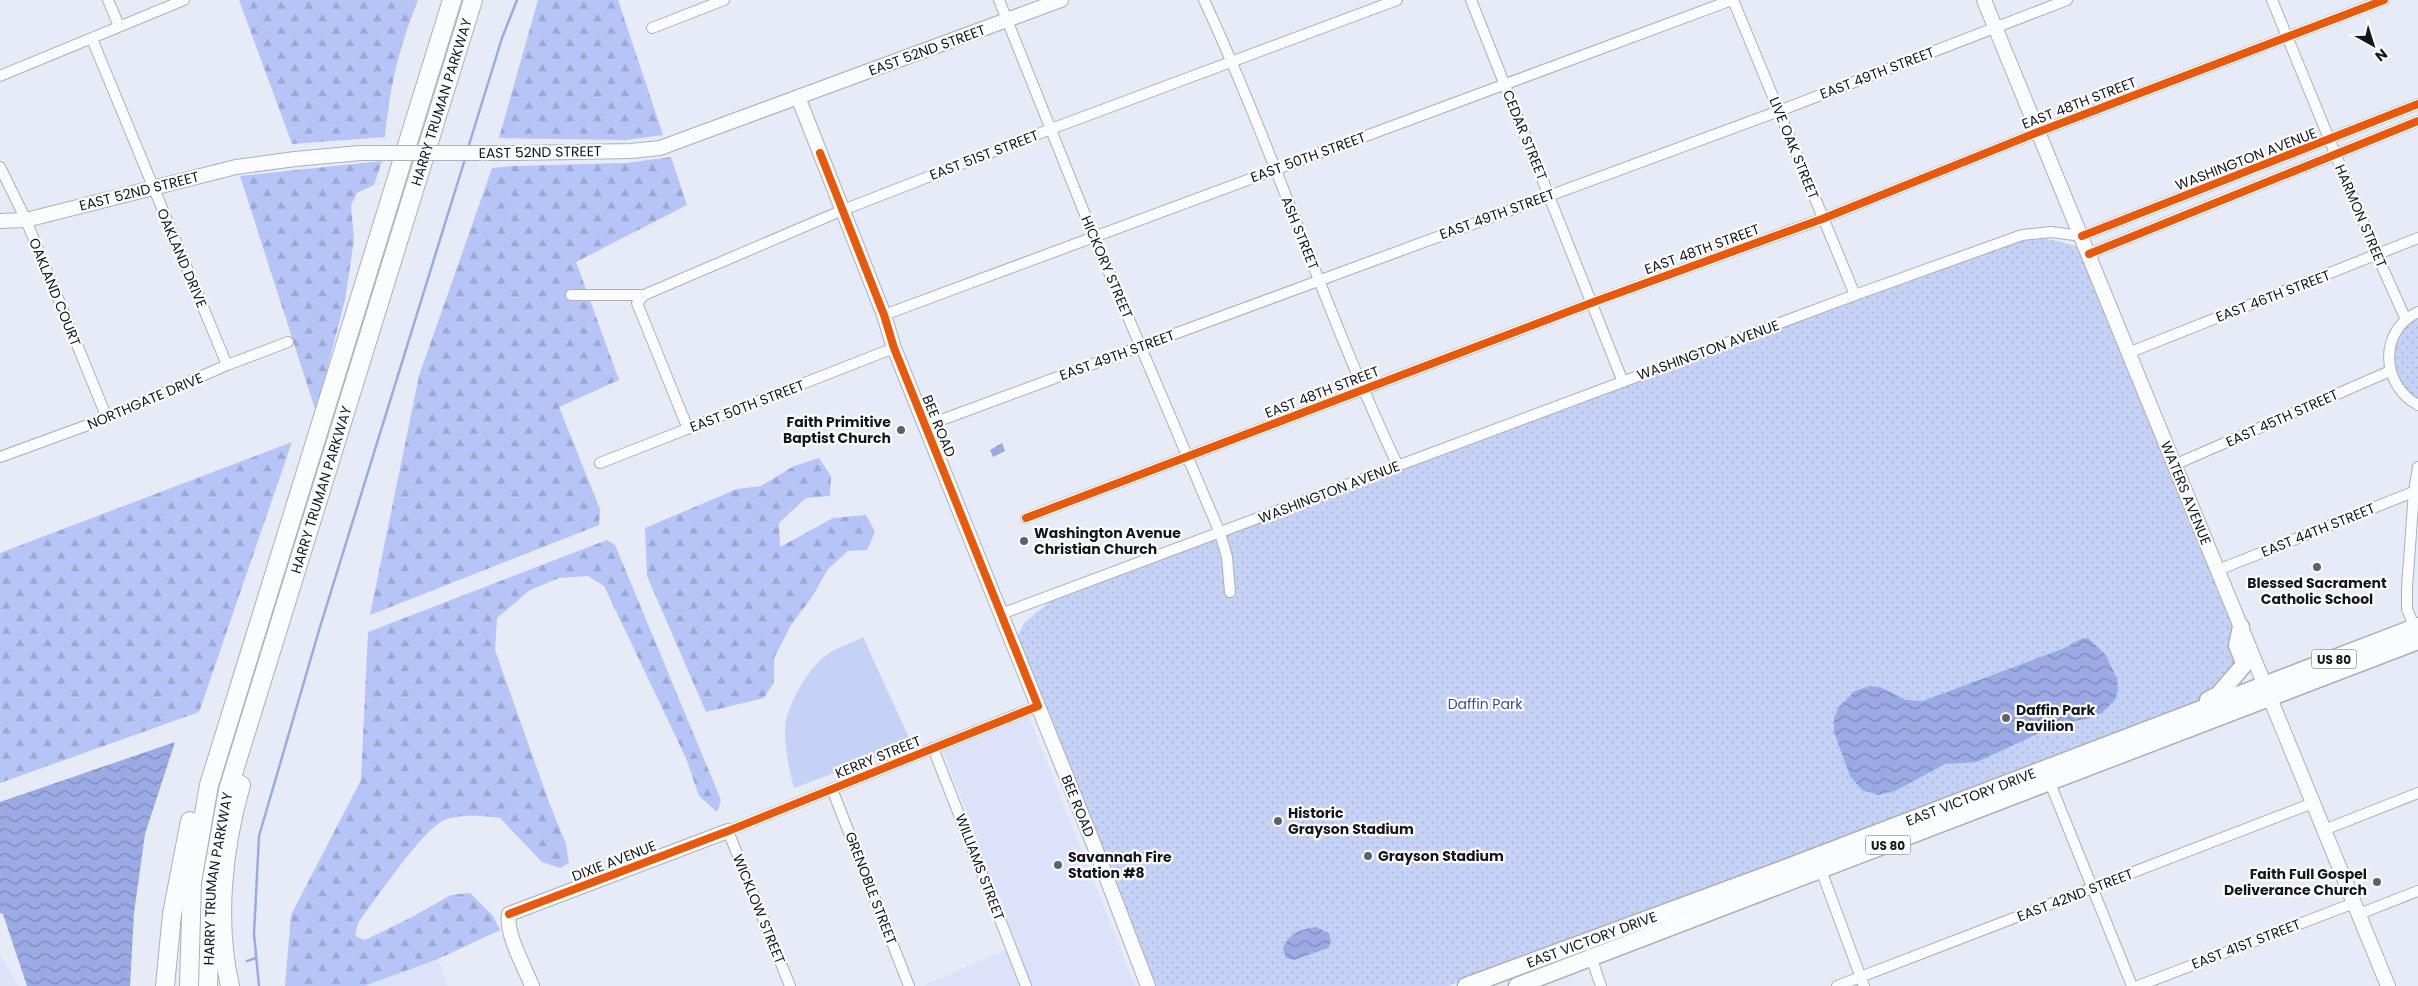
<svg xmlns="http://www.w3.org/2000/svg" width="2418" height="986" viewBox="0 0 2418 986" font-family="Poppins,sans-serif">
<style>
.built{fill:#dbe2f9}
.grass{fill:#c6d1f6}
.forest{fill:url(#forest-firs)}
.park{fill:url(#park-dots)}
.water{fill:url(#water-waves)}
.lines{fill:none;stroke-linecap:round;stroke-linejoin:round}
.stream{stroke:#9baae4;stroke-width:2.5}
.street-casing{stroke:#adb0b9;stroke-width:12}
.secondary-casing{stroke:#adb0b9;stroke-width:16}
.primary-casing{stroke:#adb0b9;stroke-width:19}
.highway-casing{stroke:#adb0b9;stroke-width:20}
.street{stroke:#fbfcfe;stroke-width:10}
.secondary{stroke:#fbfcfe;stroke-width:14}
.primary{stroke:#fbfcfe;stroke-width:16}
.highway{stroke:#fbfcfe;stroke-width:18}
.secondary-bridge-casing{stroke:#adb0b9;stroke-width:16;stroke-linecap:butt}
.secondary-bridge{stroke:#fbfcfe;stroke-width:14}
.cycleway-casing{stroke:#fff;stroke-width:11}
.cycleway{stroke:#e8590c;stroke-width:8}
.poi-dot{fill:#5e616a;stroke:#fff;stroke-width:2}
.labels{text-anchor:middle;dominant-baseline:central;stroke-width:4.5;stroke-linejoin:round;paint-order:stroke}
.shield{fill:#fff;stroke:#5a5c62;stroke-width:1}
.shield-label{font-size:12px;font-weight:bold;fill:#14161e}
.street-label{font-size:14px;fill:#14161e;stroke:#fff}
.poi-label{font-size:14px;font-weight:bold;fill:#14161e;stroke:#fff;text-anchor:start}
.park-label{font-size:14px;fill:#3a4aa6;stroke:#fff}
</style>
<defs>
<pattern id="forest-firs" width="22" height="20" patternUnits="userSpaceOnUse" patternTransform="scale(1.25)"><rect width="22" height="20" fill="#b7c4f7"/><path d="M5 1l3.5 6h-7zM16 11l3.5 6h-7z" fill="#9ca8d3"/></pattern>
<pattern id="park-dots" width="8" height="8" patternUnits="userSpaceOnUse" patternTransform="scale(1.25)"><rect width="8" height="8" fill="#c6d1f6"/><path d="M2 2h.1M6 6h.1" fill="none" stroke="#a9b3d2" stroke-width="1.8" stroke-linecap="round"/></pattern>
<pattern id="water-waves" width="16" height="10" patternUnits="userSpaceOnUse" patternTransform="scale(1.25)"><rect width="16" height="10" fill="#9baae4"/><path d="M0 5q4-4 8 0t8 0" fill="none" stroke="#7d89b8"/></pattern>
</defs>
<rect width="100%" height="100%" fill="#e7ebf8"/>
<!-- built -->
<g class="built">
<polygon points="1029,717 1135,986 923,986 1017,945 943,751"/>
<polygon points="0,954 18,986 0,986"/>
<polygon points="438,959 448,986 364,986"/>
</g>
<!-- grass -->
<path class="grass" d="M 863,637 L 909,738 L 904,747 L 794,788 C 789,769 785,750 785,730 C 785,708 809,666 828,654 C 838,647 852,643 863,637 Z"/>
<!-- forest -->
<g class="forest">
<path d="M 239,0 L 418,0 C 399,48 390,85 385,137 L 292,144 Z"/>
<polygon points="538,0 618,0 663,135 626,140 499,138"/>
<polygon points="671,157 687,205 576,262 619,380 559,407 600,509 599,525 370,615 419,376 492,168 512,166 626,163"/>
<polygon points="382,161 374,185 357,193 351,205 354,240 345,300 316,412 240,176"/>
<polygon points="292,442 199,712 0,783 0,553"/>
<polygon points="819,458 831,476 830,496 806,498 779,523 780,547 833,518 866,515 875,532 867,550 848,551 828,569 812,597 791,625 774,658 774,682 764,698 706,712 647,576 645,528 737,489 761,486 794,466"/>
<path d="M 607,540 L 615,545 L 721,800 L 717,812 L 699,796 L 686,758 L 604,586 L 588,576 L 559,578 L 530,590 L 497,618 L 495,650 L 550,805 L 566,844 L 569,863 L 560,868 L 542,862 L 500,818 C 483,816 464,814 447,819 C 425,825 374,902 358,923 L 355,936 L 365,940 L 410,918 L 451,895 L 470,893 L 493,916 L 500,930 L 438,959 L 364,986 L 285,986 L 291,915 L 361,780 L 368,632 Z"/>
</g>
<!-- park -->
<g class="park">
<polygon points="2032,235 2080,247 2235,633 2241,660 2209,697 2137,729 1448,986 1152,986 1017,637 1025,622 1052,600 1401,468"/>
<polygon points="2418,312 2418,405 2405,396 2389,350 2395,334"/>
</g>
<!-- water -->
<g class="water">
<polygon points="1002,443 1005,451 993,457 990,450"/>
<polygon points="2083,638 2089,639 2105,654 2117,678 2118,690 2115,700 2102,713 2087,719 2061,723 1977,762 1945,764 1895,791 1878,795 1862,790 1850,776 1834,732 1834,718 1839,707 1855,691 1870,686 1880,687 1906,700 1923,701 2062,649"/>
<polygon points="175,742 145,834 134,913 130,986 27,986 3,914 0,913 0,802"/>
<path d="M 1316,927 L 1329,933 L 1331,941 L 1328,948 L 1294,960 L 1286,958 L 1283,948 C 1289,933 1301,929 1316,927 Z"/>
</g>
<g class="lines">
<!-- stream -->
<g class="stream">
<polyline points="468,148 502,38 517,0"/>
<polyline points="247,961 256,958"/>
<polyline points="259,986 254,934 259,836 320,627 465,159"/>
</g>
<defs>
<g id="street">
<polyline points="108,0 119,26"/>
<polyline points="999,0 1094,237 1220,533 1227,557 1230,592"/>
<path d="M 1204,0 C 1275,153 1326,314 1398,466"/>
<polyline points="1471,0 1623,382"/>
<polyline points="1733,0 1855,295"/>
<polyline points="2272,0 2377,255 2406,320"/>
<polyline points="652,28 724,0"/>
<polyline points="92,39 227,365"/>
<polyline points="0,76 184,0"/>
<polyline points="0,167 26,220 107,418"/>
<polyline points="2089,254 2418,121"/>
<polyline points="571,295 644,295 843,210 1051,129 1397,0"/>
<polyline points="644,295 637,303 688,429"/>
<path d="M 2418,312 C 2378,331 2381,385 2418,405"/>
<polyline points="884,315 1732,0"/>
<polyline points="2128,353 2418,238"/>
<polyline points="925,426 1779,111 2067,0"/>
<polyline points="0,457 107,418 227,365 288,342"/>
<polyline points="600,463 894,348"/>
<polyline points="2174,465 2390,371"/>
<polyline points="1026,518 1591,303 1822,219 2038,132 2384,0"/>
<polyline points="2218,570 2418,490"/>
<polyline points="1001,614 1855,295 2022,235 2051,232 2082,236 2418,104"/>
<polyline points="2416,631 2407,609 2407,588 2414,491 2418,467"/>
<polyline points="933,748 1026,986"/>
<polyline points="2048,778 2132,986"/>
<polyline points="832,789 909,986"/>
<polyline points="2324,830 2418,793"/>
<polyline points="1821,870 1864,986"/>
<polyline points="2359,914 2418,891"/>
<polyline points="1590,954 1601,986"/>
<polyline points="790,986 728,831 1038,706"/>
<polyline points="1837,986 2313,803"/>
<polyline points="2138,986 2354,903"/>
</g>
<g id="secondary">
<polyline points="1984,0 2388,986"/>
<polyline points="798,97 884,315 894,348 1094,845 1148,986"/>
<polyline points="517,153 631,151 660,148 1061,0"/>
<polyline points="0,221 26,220 236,167 295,159 360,153"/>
<path d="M 532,986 C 525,968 505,933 509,914 L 728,831"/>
</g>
<g id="primary">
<polyline points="2208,700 2218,695 2243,666 2243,660 2237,645 2241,627"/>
<path id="s1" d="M 1466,986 L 1772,873 L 2418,626"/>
<polyline points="1517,986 2418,641"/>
</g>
<g id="highway">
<polyline points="165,986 172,914 190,821"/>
<polyline points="189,986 192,882 209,785 452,0"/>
<path id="s2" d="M 208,986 L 211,884 L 228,790 L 473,0"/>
<path d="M 230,986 C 215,922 223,847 241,785"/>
</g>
</defs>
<!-- street casing -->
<use href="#street" class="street-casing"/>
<!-- secondary casing -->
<use href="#secondary" class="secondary-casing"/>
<!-- primary casing -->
<use href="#primary" class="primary-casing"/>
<!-- highway casing -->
<use href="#highway" class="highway-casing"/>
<!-- street -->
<use href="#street" class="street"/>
<!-- secondary -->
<use href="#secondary" class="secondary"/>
<!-- primary -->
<use href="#primary" class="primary"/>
<!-- highway -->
<use href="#highway" class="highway"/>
<defs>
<polyline id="secondary-bridge" points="360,153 517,153"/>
</defs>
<!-- secondary-bridge casing -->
<use href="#secondary-bridge" class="secondary-bridge-casing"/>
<!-- secondary-bridge -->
<use href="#secondary-bridge" class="secondary-bridge"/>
<defs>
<g id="cycleway">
<polyline points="2082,236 2418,104"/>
<polyline points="2089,254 2418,121"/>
<polyline points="1026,518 1591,303 1822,219 2038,132 2384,0"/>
<polyline points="509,914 728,831 1038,706 894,348 884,315 820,153"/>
</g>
</defs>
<!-- cycleway casing -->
<use href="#cycleway" class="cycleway-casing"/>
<!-- cycleway -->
<use href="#cycleway" class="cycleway"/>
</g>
<!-- markers -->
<g class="poi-dot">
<circle cx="901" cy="430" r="5"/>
<circle cx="1024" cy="541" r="5"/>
<circle cx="2317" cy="567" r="5"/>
<circle cx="2006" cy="718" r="5"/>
<circle cx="1278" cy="821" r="5"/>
<circle cx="1368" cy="856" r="5"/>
<circle cx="1058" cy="865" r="5"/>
<circle cx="2377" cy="882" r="5"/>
</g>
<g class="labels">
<!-- shield labels -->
<g class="shield">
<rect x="2311.5" y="649.5" width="45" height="19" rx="4"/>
<rect x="1865.5" y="835.5" width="45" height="19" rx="4"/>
</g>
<g class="shield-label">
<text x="2334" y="659">US 80</text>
<text x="1888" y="845">US 80</text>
</g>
<!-- street labels -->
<g class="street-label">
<text transform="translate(927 50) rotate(-20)">EAST 52ND STREET</text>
<text transform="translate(1877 73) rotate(-21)">EAST 49TH STREET</text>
<text stroke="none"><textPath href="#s2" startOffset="918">HARRY TRUMAN PARKWAY</textPath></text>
<text transform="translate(2079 103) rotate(-21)">EAST 48TH STREET</text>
<text transform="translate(1525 135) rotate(68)">CEDAR STREET</text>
<text transform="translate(1794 148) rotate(68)">LIVE OAK STREET</text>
<text transform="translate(540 152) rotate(-1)">EAST 52ND STREET</text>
<text transform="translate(984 155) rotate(-21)">EAST 51ST STREET</text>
<text transform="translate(1308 157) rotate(-20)">EAST 50TH STREET</text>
<text transform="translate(2246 159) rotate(-21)">WASHINGTON AVENUE</text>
<text transform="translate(139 191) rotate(-14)">EAST 52ND STREET</text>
<text transform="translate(1497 214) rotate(-20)">EAST 49TH STREET</text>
<text transform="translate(2361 216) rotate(67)">HARMON STREET</text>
<text transform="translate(1300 233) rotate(68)">ASH STREET</text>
<text transform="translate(1702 249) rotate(-20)">EAST 48TH STREET</text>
<text transform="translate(182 258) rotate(67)">OAKLAND DRIVE</text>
<text transform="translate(1107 267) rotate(67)">HICKORY STREET</text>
<text transform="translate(55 292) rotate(68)">OAKLAND COURT</text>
<text transform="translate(2273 296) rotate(-21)">EAST 46TH STREET</text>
<text transform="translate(1708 350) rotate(-20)">WASHINGTON AVENUE</text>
<text transform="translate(1117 355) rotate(-20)">EAST 49TH STREET</text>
<text transform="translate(1322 392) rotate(-21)">EAST 48TH STREET</text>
<text transform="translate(145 401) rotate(-23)">NORTHGATE DRIVE</text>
<text transform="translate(747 406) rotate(-21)">EAST 50TH STREET</text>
<text transform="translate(2282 418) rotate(-24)">EAST 45TH STREET</text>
<text transform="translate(939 426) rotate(68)">BEE ROAD</text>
<text stroke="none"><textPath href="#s2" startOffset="512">HARRY TRUMAN PARKWAY</textPath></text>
<text transform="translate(1329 492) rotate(-21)">WASHINGTON AVENUE</text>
<text transform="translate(2186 493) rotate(68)">WATERS AVENUE</text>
<text transform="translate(2318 530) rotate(-22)">EAST 44TH STREET</text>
<text transform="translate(878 757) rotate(-22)">KERRY STREET</text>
<text stroke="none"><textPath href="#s1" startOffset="539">EAST VICTORY DRIVE</textPath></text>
<text transform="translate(1078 806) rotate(68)">BEE ROAD</text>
<text transform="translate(614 861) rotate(-21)">DIXIE AVENUE</text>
<text transform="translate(980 867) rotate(69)">WILLIAMS STREET</text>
<text stroke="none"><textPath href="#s2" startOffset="108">HARRY TRUMAN PARKWAY</textPath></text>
<text transform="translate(871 888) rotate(69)">GRENOBLE STREET</text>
<text transform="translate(2075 895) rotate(-21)">EAST 42ND STREET</text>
<text transform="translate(759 909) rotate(68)">WICKLOW STREET</text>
<text stroke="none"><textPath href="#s1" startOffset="134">EAST VICTORY DRIVE</textPath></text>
<text transform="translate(2246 944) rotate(-21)">EAST 41ST STREET</text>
</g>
<!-- poi labels -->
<g class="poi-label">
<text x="891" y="422" text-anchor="end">Faith Primitive<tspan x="891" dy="16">Baptist Church</tspan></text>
<text x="1034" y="533">Washington Avenue<tspan x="1034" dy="16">Christian Church</tspan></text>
<text x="2317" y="583" text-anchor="middle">Blessed Sacrament<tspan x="2317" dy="16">Catholic School</tspan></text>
<text x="2016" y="710">Daffin Park<tspan x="2016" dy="16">Pavilion</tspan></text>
<text x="1288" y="813">Historic<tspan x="1288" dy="16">Grayson Stadium</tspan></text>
<text x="1378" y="856">Grayson Stadium</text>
<text x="1068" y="857">Savannah Fire<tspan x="1068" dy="16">Station #8</tspan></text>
<text x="2367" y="874" text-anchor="end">Faith Full Gospel<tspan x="2367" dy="16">Deliverance Church</tspan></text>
</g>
<!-- park labels -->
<g class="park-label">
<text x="1485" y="704">Daffin Park</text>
</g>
</g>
<!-- north arrow -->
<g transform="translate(2373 45) rotate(141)" stroke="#ffffff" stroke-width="4" paint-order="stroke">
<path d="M0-4L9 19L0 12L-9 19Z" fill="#14161e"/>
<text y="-8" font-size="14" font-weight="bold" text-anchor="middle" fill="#14161e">N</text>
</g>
</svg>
